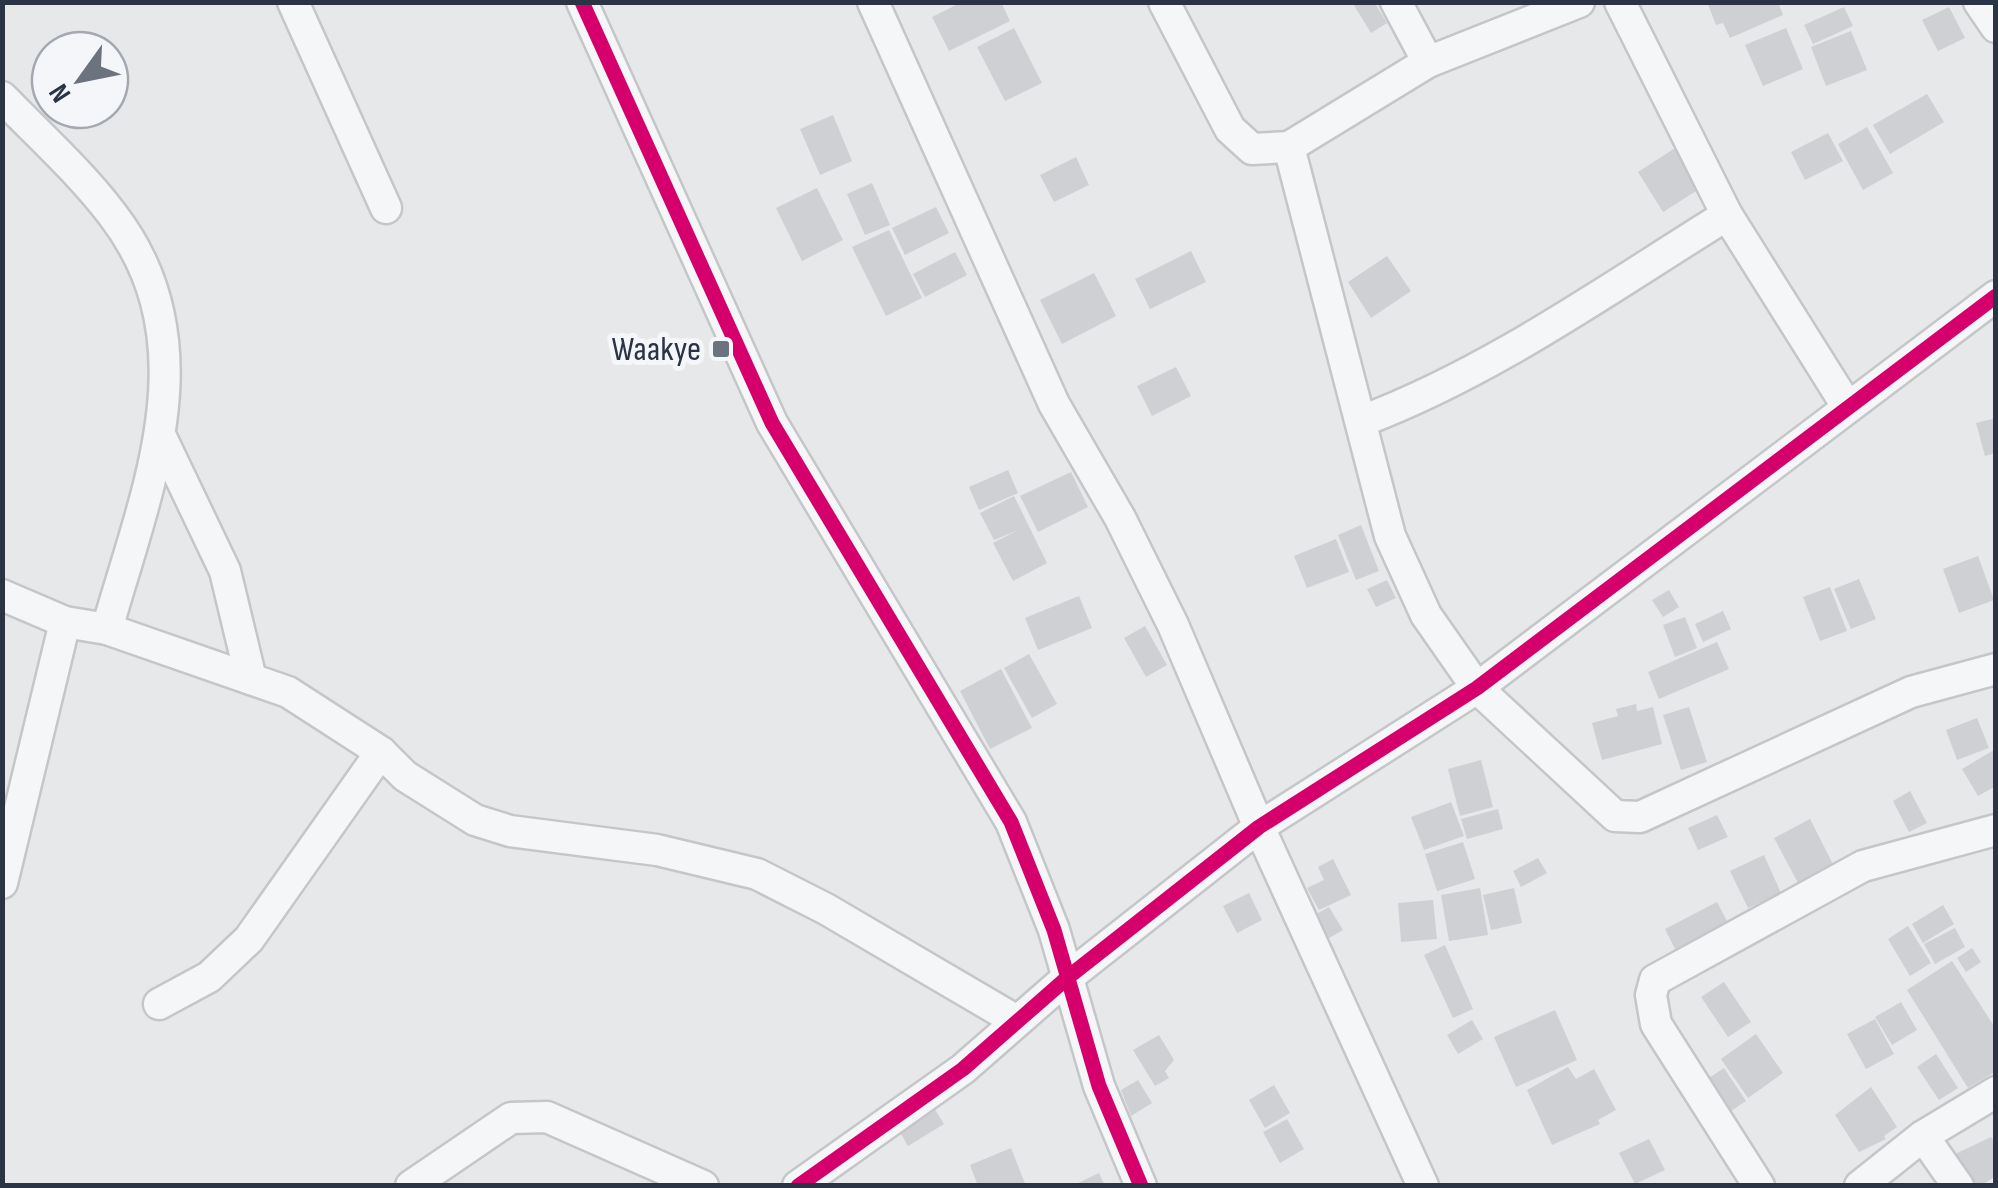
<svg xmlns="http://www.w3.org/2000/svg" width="1998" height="1188" viewBox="0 0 1998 1188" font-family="'Sofia Sans Condensed',sans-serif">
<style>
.building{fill:#ced0d3}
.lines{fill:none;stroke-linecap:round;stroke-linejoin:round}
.minor-casing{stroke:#c4c6c8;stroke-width:35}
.minor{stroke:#f5f6f7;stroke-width:30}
.cycleway-casing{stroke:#f4f6f9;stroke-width:21}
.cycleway{stroke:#d6006c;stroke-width:15}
.poi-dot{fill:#6c737f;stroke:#f4f6f9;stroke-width:4}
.labels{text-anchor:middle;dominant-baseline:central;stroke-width:10;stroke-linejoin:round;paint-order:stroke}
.poi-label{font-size:35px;fill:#2b3445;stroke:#f4f6f9;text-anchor:end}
</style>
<rect width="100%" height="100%" fill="#e6e8ea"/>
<!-- building -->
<g class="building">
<polygon points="962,2 1001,2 1010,21 949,51 932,17"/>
<polygon points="1352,2 1374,2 1387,23 1371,33"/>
<polygon points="1707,2 1778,2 1783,15 1730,38 1723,23 1716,25"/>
<polygon points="1844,7 1853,26 1813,44 1804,25"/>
<polygon points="1949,7 1965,38 1938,51 1922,20"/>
<polygon points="1014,28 1042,83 1005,101 977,47"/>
<polygon points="1786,28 1803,69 1763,86 1745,45"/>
<polygon points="1851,31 1867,70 1826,86 1811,47"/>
<polygon points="1927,94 1944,122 1890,154 1873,125"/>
<polygon points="833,115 852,161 820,175 800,129"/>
<polygon points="1867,127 1893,173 1863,190 1838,144"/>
<polygon points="1828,133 1843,161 1805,180 1791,152"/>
<polygon points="1675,148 1701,188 1663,212 1638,172"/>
<polygon points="1076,157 1089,185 1054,202 1040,175"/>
<polygon points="872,183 890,225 865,235 847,194"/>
<polygon points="817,188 843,240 802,261 776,208"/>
<polygon points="936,207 949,233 905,255 892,228"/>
<polygon points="889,230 922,298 886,316 852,247"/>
<polygon points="1191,251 1206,282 1150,309 1135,279"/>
<polygon points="955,252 967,275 925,297 913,274"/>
<polygon points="1387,256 1411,291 1371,318 1348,282"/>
<polygon points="1094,273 1116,316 1062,344 1040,300"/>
<polygon points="1176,367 1191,396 1152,416 1137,386"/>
<polygon points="1996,418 1996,453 1985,456 1976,423"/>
<polygon points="1008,470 1018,493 979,510 969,487"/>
<polygon points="1071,472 1088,507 1038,532 1020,496"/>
<polygon points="1014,496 1047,563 1013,581 993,543 1018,530 994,540 980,513"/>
<polygon points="1361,525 1379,571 1356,580 1338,535"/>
<polygon points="1336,539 1349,572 1307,588 1294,556"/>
<polygon points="1978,556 1994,600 1959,613 1943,569"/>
<polygon points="1859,579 1876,619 1851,629 1834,589"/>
<polygon points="1387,580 1396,598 1376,607 1367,589"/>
<polygon points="1830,587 1847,631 1820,641 1803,597"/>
<polygon points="1669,590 1679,607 1663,617 1652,600"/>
<polygon points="1079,596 1092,628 1038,650 1025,618"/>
<polygon points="1723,611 1731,629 1703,642 1695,624"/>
<polygon points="1685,617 1697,648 1675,657 1663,625"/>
<polygon points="1145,626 1167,665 1146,677 1124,638"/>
<polygon points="1717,642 1729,669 1659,699 1648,672"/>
<polygon points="1029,654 1057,704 1032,718 1004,668"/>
<polygon points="1001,669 1032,728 990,749 960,691"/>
<polygon points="1636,704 1637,711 1653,707 1662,744 1602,760 1592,723 1618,716 1616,709"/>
<polygon points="1689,707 1707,762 1681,770 1663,715"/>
<polygon points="1977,718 1989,748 1957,760 1946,730"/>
<polygon points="1994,750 1996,786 1978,796 1962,769"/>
<polygon points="1481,760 1493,807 1460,816 1448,769"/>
<polygon points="1910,791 1927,823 1909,832 1893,801"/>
<polygon points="1451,802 1464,836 1424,850 1411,817"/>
<polygon points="1498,809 1503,829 1467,839 1461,819"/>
<polygon points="1717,815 1728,837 1698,850 1688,828"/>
<polygon points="1810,819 1839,876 1804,894 1774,838"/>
<polygon points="1463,842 1475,879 1437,891 1425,854"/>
<polygon points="1764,855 1781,893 1748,908 1730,871"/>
<polygon points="1538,858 1547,873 1521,887 1513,871"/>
<polygon points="1333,859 1351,895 1319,910 1307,888 1324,880 1318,867"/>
<polygon points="1480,888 1488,935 1449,941 1441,895"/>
<polygon points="1514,888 1522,923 1491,930 1483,895"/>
<polygon points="1249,893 1262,920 1237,933 1223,906"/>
<polygon points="1433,900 1437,939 1401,942 1398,903"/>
<polygon points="1717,902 1729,925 1676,951 1665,929"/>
<polygon points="1943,905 1954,924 1923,943 1912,924"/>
<polygon points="1329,907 1343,930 1324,941 1311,917"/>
<polygon points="1908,926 1931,963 1910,976 1888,939"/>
<polygon points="1955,928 1965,947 1935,964 1924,944"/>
<polygon points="1445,945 1473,1009 1453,1018 1424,955"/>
<polygon points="1972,948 1981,962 1966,972 1957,958"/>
<polygon points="1952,961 1996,1029 1996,1071 1968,1088 1907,990"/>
<polygon points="1724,982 1751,1022 1728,1037 1701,997"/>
<polygon points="1901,1002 1917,1030 1892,1045 1875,1017"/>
<polygon points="1555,1010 1577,1060 1516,1087 1494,1037"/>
<polygon points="1875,1019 1894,1054 1866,1069 1847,1034"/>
<polygon points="1472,1020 1483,1039 1458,1054 1447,1035"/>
<polygon points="1756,1034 1783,1073 1748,1098 1721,1059"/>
<polygon points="1159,1035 1174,1060 1165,1071 1169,1078 1155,1086 1133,1050"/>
<polygon points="1936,1054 1958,1088 1939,1100 1917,1067"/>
<polygon points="1568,1067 1576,1079 1594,1069 1616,1110 1598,1120 1600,1124 1552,1145 1527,1090"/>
<polygon points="1724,1068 1746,1101 1728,1113 1706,1080"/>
<polygon points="1138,1080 1152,1103 1131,1116 1121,1090"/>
<polygon points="1274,1085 1290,1113 1265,1128 1249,1100"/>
<polygon points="1871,1087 1897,1127 1884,1136 1886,1139 1859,1152 1835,1115"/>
<polygon points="934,1108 944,1124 908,1146 898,1129"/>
<polygon points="1287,1119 1304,1149 1280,1163 1263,1132"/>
<polygon points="1991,1137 1996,1145 1996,1176 1980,1186 1968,1186 1951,1156"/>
<polygon points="1649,1139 1665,1170 1635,1184 1619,1153"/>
<polygon points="1011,1148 1026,1186 978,1186 970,1165"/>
<polygon points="1099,1173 1105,1186 1072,1186"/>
</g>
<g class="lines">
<defs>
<g id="minor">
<polyline points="293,2 386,208"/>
<polyline points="582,2 772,423 1011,822 1054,930 1099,1086 1141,1186"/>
<polyline points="873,2 1054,404 1120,518 1173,625 1259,827 1423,1186"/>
<polyline points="1164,2 1230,129 1252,149 1289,147 1428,62 1579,2"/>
<polyline points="1396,2 1428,62"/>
<polyline points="1620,2 1727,215 1847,406"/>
<polyline points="1979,2 1996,27"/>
<path d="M 2,97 C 39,135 80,172 112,214 C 212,343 146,491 107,629"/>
<polyline points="1289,147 1390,536 1426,615 1477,688 1615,816 1640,817 1911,692 1996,669"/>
<path d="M 1362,421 C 1492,372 1609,288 1727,215"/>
<polyline points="161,437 225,571 251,679"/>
<polyline points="2,595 65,622 107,629 288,692 381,752 405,776 475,820 510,831 657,850 757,874 826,909 1017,1021"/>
<polyline points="2,883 65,622"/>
<polyline points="159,1004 209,977 249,939 381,752"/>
<polyline points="1923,1136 1958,1186"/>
<polyline points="411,1186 511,1118 547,1117 703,1186"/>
<polyline points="798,1186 963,1069 1067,978 1259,827 1477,688 1996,296"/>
<polyline points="1759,1186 1656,1024 1651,995 1655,980 1863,866 1996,830"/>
<polyline points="1860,1186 1923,1136 1996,1092"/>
</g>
</defs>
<!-- minor casing -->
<use href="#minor" class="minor-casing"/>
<!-- minor -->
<use href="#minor" class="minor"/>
<defs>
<g id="cycleway">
<polyline points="582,2 772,423 1011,822 1054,930 1099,1086 1141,1186"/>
<polyline points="798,1186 963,1069 1067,978 1259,827 1477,688 1996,296"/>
</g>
</defs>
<!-- cycleway casing -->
<use href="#cycleway" class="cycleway-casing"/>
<!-- cycleway -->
<use href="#cycleway" class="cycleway"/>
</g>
<!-- markers -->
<rect class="poi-dot" x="711" y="339" width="20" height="20" rx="5"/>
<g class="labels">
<!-- poi labels -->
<g class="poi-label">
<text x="701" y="349">Waakye</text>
</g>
</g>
<!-- border -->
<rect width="1998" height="1188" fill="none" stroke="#2b3445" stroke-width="10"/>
<!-- north arrow -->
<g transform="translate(80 80) rotate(237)"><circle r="48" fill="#f4f6f9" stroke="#a4a8b1" stroke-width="2.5"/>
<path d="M0-8L18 38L0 25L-18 38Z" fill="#6c737f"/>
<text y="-15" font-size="28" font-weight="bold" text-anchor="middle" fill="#2b3445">N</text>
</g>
</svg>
